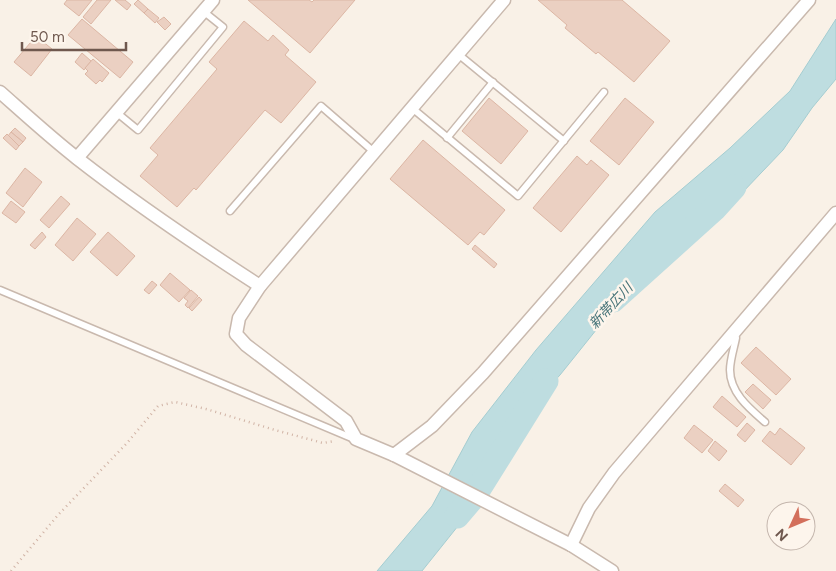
<svg xmlns="http://www.w3.org/2000/svg" width="836" height="571" viewBox="0 0 836 571" font-family="Figtree,'Noto Sans JP',sans-serif">
<style>
.water{fill:#bedde0;stroke:#a5cdd1}
.lines{fill:none;stroke-linecap:round;stroke-linejoin:round}
.river{stroke:#bedde0;stroke-width:25}
.building{fill:#ebd0c2;stroke:#dcb6a4}
.lane-casing{stroke:#c9b9ae;stroke-width:9}
.street-casing{stroke:#c9b9ae;stroke-width:15}
.path{stroke:#d0b3a5;stroke-width:2.5;stroke-dasharray:1 4;stroke-linecap:butt}
.lane{stroke:#fff;stroke-width:6}
.street{stroke:#fff;stroke-width:12}
.labels{text-anchor:middle;dominant-baseline:central;stroke-width:5;stroke-linejoin:round;paint-order:stroke}
.water-label{font-size:14px;font-style:italic;fill:#477479;stroke:#fdf5ec}
</style>
<rect width="100%" height="100%" fill="#f9f1e7"/>
<!-- water -->
<polygon class="water" points="836,19 836,79 812,108 783,150 741,194 674,233 560,375 501,439 462,521 422,571 377,571 432,506 472,432 536,350 655,212 730,148 790,91"/>
<g class="lines">
<!-- river -->
<g class="river">
<polyline points="613,300 714,209 734,187"/>
<polyline points="457,516 475,495 546,381"/>
</g>
</g>
<!-- building -->
<g class="building">
<polygon points="67,0 92,0 79,16 64,4"/>
<polygon points="97,0 111,0 91,24 83,17"/>
<polygon points="115,0 125,0 131,5 127,10"/>
<polygon points="138,0 148,9 144,13 134,4"/>
<polygon points="248,0 309,0 312,2 314,0 355,0 310,53"/>
<polygon points="538,0 622,0 670,41 634,82 598,52 596,54 565,28 567,25"/>
<polygon points="148,9 159,18 155,23 144,13"/>
<polygon points="164,17 171,24 165,30 157,22"/>
<polygon points="82,19 133,62 120,78 68,35"/>
<polygon points="244,21 268,41 273,35 289,50 285,55 316,82 281,123 265,110 196,190 194,188 177,207 140,176 158,155 150,148 217,69 209,62"/>
<polygon points="36,36 52,49 31,76 14,62"/>
<polygon points="82,53 91,61 84,70 75,62"/>
<polygon points="93,59 109,73 102,82 100,80 96,84 85,74 88,71 85,68"/>
<polygon points="489,98 528,131 501,164 462,131"/>
<polygon points="625,98 654,122 619,165 590,141"/>
<polygon points="15,128 26,138 23,142 11,132"/>
<polygon points="11,132 23,142 19,146 8,136"/>
<polygon points="7,134 19,146 16,150 3,138"/>
<polygon points="423,140 505,210 484,235 480,232 468,245 390,179"/>
<polygon points="577,156 587,165 591,160 609,175 561,232 533,208"/>
<polygon points="25,168 42,182 23,207 6,193"/>
<polygon points="61,196 70,204 49,228 40,220"/>
<polygon points="11,201 25,212 16,223 2,213"/>
<polygon points="77,218 96,234 73,261 55,245"/>
<polygon points="42,232 46,237 35,249 30,245"/>
<polygon points="108,232 135,256 117,276 90,252"/>
<polygon points="475,245 497,264 494,268 472,249"/>
<polygon points="170,273 190,290 179,302 160,285"/>
<polygon points="152,281 157,285 149,294 144,290"/>
<polygon points="191,290 198,296 188,308 185,305 188,301 184,298"/>
<polygon points="199,297 202,300 192,311 189,308"/>
<polygon points="756,347 791,379 776,395 741,363"/>
<polygon points="753,384 771,400 763,409 745,392"/>
<polygon points="722,396 746,417 737,427 713,407"/>
<polygon points="747,423 755,430 745,442 737,435"/>
<polygon points="694,425 713,440 702,453 684,438"/>
<polygon points="780,428 805,448 791,465 762,441 770,431 775,435"/>
<polygon points="715,441 727,451 719,461 708,451"/>
<polygon points="725,484 744,500 738,507 719,491"/>
</g>
<g class="lines">
<defs>
<g id="lane">
<polyline points="458,54 564,141"/>
<polyline points="412,108 518,196 604,92"/>
<polyline points="116,112 138,130 223,27 203,11"/>
<polyline points="447,138 493,82"/>
<polyline points="230,211 321,106 374,152"/>
<polyline points="0,290 354,439"/>
<path d="M 735,334 L 736,338 C 734,348 730,360 730,370 C 730,393 750,409 765,422"/>
</g>
<g id="street">
<polyline points="504,0 260,286 239,318 236,334 246,345 346,421 356,439 394,455 571,545 612,571"/>
<path d="M 0,92 C 26,115 51,138 78,159 C 137,205 198,246 260,286"/>
<polyline points="77,158 213,0"/>
<polyline points="394,455 432,426 483,373 809,0"/>
<polyline points="571,545 589,508 614,473 836,213"/>
</g>
</defs>
<!-- lane casing -->
<use href="#lane" class="lane-casing"/>
<!-- street casing -->
<use href="#street" class="street-casing"/>
<!-- path -->
<polyline class="path" points="11,571 58,515 127,443 158,406 175,402 206,409 275,430 323,443 335,441"/>
<!-- lane -->
<use href="#lane" class="lane"/>
<!-- street -->
<use href="#street" class="street"/>
</g>
<g class="labels">
<!-- water labels -->
<g class="water-label">
<text transform="translate(611 306) rotate(-47)">新帯広川</text>
</g>
</g>
<!-- north arrow -->
<g transform="translate(791 526) rotate(226)"><circle r="24" fill="#fdf5ec" stroke="#c4b6ad"/>
<path d="M0-4L9 19L0 12L-9 19Z" fill="#d36f5b"/>
<text y="-8" font-size="14" font-weight="bold" text-anchor="middle" fill="#6f584e">N</text>
</g>
<!-- scale -->
<path d="M22 42v8h104v-8" fill="none" stroke="#6f584e" stroke-width="2.5"/>
<text x="30" y="42" font-size="15" fill="#6f584e" stroke="#fdf5ec" stroke-width="4" paint-order="stroke">50 m</text>
</svg>
